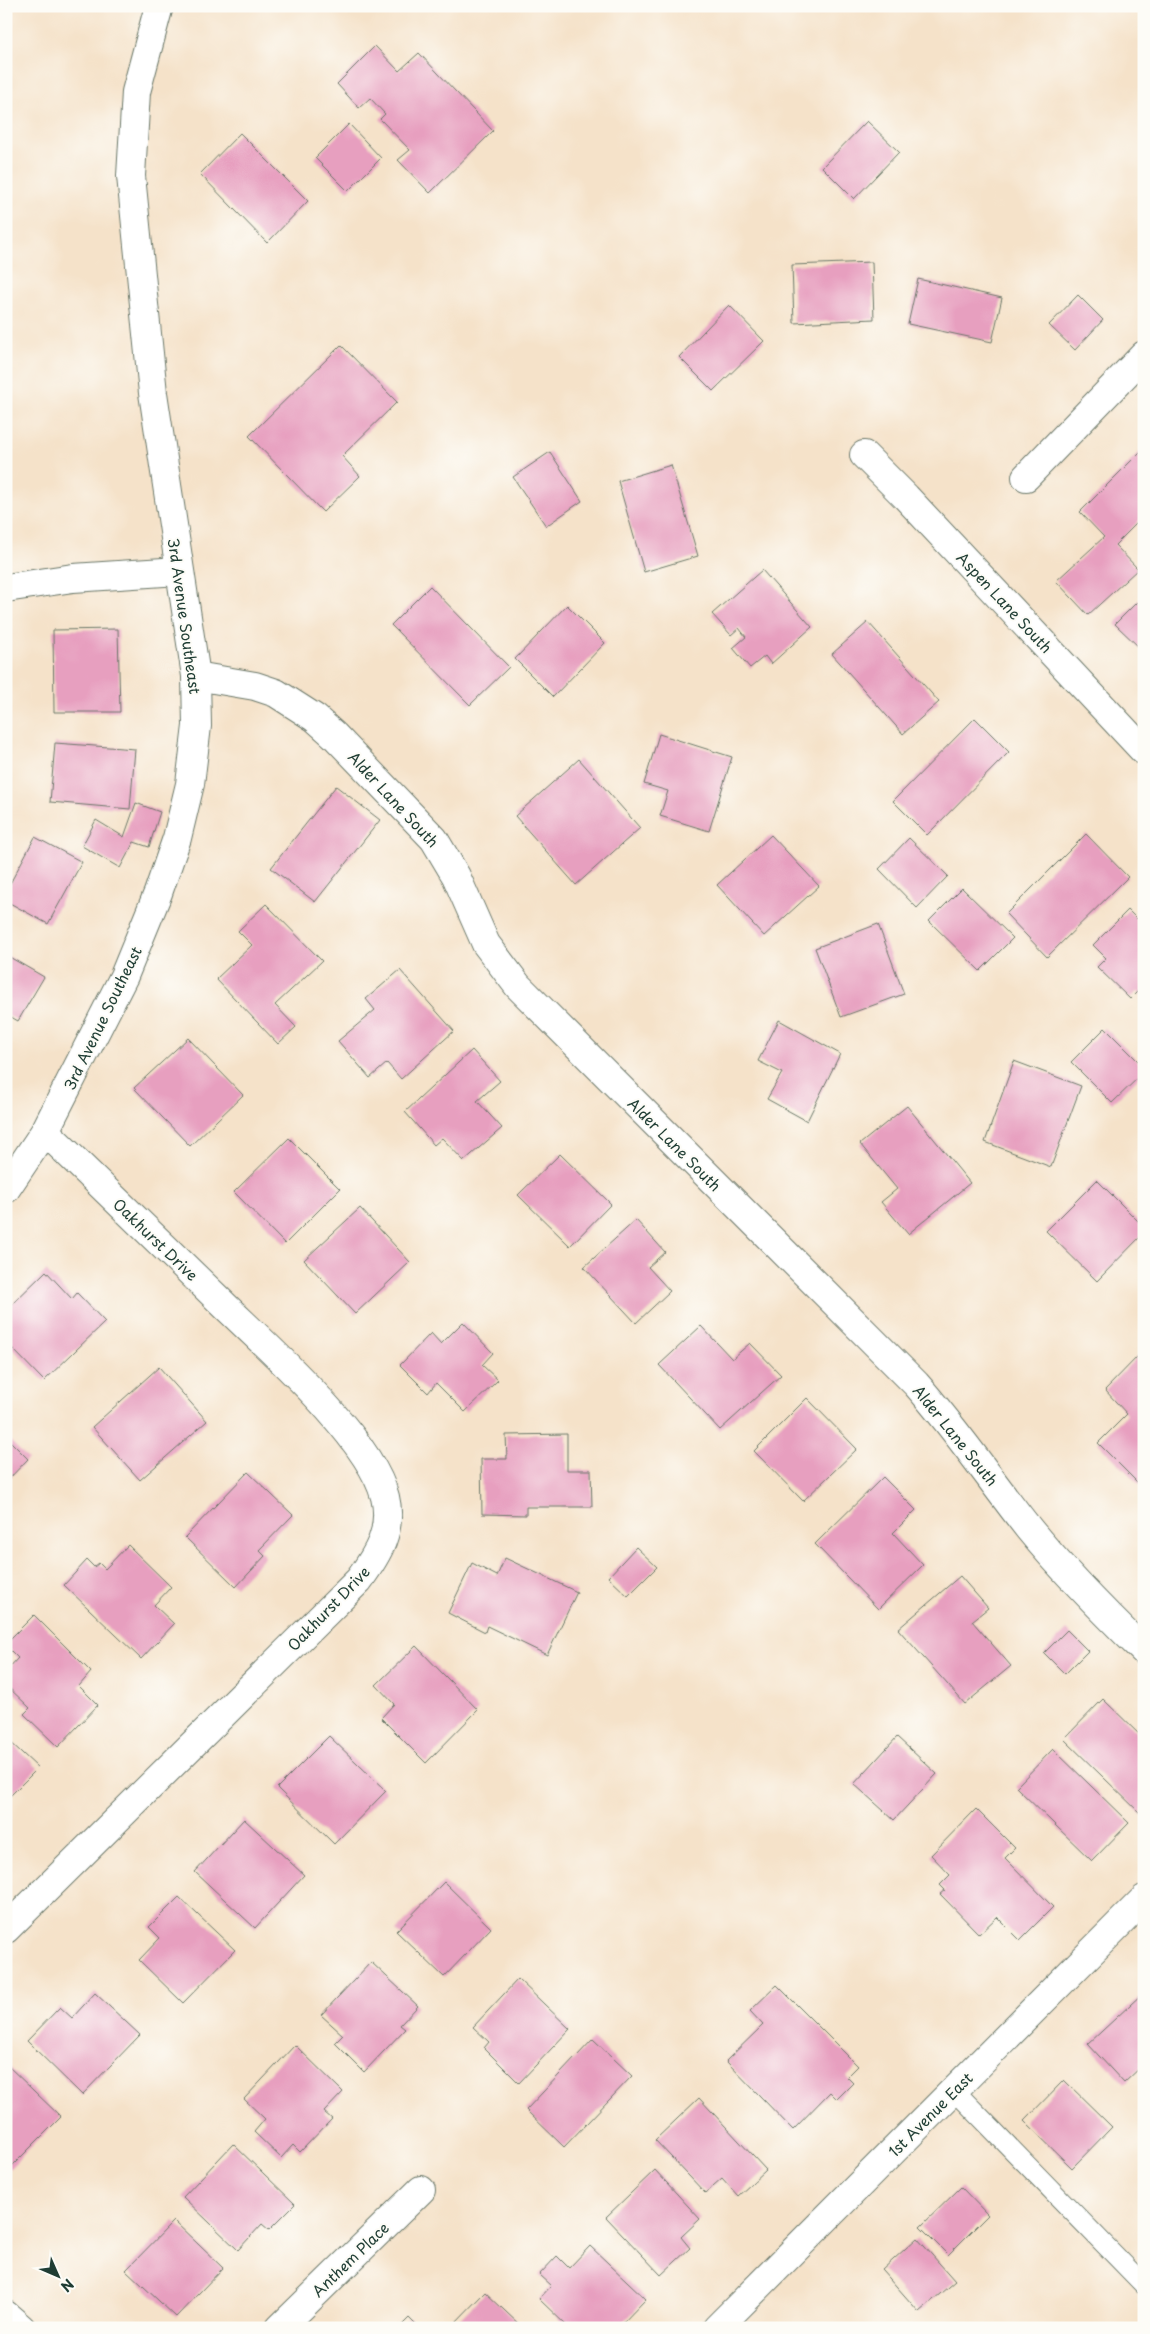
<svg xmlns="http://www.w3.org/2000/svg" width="1150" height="2334" viewBox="0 0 1150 2334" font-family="'Playpen Sans',sans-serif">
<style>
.building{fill:#e79fbf}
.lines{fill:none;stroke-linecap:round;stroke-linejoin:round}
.lane-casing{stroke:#6a7768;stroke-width:21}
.street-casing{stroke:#6a7768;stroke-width:30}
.lane{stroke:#fff;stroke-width:19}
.street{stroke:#fff;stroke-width:28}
.labels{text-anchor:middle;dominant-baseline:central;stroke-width:4;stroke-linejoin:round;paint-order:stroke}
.street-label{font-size:15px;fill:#1f3d34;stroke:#fdfcf7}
</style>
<rect width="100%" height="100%" fill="#fdfcf7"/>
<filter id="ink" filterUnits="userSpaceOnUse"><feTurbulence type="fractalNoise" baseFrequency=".02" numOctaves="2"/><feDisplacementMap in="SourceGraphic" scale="10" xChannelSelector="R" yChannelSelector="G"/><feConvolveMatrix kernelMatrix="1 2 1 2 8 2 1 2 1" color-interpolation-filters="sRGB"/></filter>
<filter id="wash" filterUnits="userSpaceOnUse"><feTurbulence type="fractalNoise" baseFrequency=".0096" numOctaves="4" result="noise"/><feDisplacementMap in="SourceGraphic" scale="20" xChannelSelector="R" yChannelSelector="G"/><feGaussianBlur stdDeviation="1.12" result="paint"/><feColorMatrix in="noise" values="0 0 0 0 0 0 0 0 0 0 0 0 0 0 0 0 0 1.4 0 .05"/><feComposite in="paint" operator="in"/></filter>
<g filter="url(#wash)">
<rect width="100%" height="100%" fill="#f5e2c9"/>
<g id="blocks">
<!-- building -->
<g class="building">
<polygon points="375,46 399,71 419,53 493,131 430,193 398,160 410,150 380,119 385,114 370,98 359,108 337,84"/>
<polygon points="867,121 899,152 854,199 822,167"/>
<polygon points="349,124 381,158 348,191 315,158"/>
<polygon points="240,133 308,201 267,243 200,174"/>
<polygon points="872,262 874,319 794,323 792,265"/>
<polygon points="918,279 1002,298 992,342 908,324"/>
<polygon points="1078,295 1103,320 1075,350 1049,325"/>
<polygon points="729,305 764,341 713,391 679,357"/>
<polygon points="341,345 397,402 342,456 360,476 323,512 249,436"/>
<polygon points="1144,448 1144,516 1115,545 1138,569 1088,615 1056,581 1104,537 1080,512"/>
<polygon points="550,452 582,501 546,526 513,477"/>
<polygon points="671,465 698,556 644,572 618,481"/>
<polygon points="762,570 812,627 771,664 765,656 750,668 733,648 746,637 739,628 731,635 712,614"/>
<polygon points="430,586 509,667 470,705 391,625"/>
<polygon points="1141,598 1144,600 1142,650 1115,624"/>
<polygon points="567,605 605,643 553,697 515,659"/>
<polygon points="868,622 939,702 903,734 832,654"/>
<polygon points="118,629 120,712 54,712 53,630"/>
<polygon points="975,718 1009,752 927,835 893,801"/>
<polygon points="659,734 732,757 709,831 660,816 668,791 644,784"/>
<polygon points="55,743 135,749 130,809 50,802"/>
<polygon points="579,759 640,828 576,885 515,816"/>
<polygon points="336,786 380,820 315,902 271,868"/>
<polygon points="136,803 160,812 149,847 134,842 120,868 82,846 96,820 124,837"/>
<polygon points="1086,834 1128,877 1047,957 1006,914"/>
<polygon points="771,835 819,886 764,936 717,885"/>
<polygon points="35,837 82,862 48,924 6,901 6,891"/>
<polygon points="909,838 948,876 917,908 879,869"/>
<polygon points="962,888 1013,938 980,971 929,921"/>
<polygon points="266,904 322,961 275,1005 296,1027 278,1044 216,979 252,945 238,931"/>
<polygon points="1128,910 1137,919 1142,914 1144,915 1144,997 1138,991 1130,999 1097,967 1106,958 1093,945"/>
<polygon points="878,924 904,994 841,1017 815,948"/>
<polygon points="6,955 44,977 18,1021 6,1014"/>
<polygon points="400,970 454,1031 401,1079 387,1063 370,1078 338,1041 375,1010 366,999"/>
<polygon points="779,1020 840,1054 807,1121 767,1099 782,1073 758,1061"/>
<polygon points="1105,1028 1144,1067 1144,1072 1112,1103 1071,1062"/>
<polygon points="188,1038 243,1095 190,1146 134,1088"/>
<polygon points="472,1050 500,1081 477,1101 502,1128 464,1161 442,1138 434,1145 405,1112"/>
<polygon points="1014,1061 1081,1086 1051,1167 985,1142"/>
<polygon points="907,1106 970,1183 908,1234 881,1202 897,1189 860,1144"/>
<polygon points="289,1138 340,1189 285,1244 234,1192"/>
<polygon points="560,1154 611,1204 570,1246 518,1195"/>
<polygon points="1097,1180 1144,1227 1144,1233 1097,1281 1046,1231"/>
<polygon points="360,1208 410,1262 355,1314 304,1260"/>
<polygon points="636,1220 665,1252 648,1267 670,1291 636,1323 584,1267"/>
<polygon points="46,1271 72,1299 77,1293 105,1322 44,1381 10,1346 6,1350 6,1310"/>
<polygon points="463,1322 493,1353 482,1365 498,1380 465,1412 436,1383 428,1393 400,1365 431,1333 441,1344"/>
<polygon points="701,1326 732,1359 750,1343 781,1375 720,1430 659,1365"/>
<polygon points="1142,1352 1144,1353 1144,1489 1098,1443 1127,1414 1105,1390"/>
<polygon points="159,1367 207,1421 140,1480 92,1427"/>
<polygon points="807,1398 857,1449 803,1501 754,1451"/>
<polygon points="567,1434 567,1470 591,1470 592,1507 526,1507 526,1515 482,1514 481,1459 507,1459 506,1435"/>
<polygon points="6,1437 28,1459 6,1482"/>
<polygon points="248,1472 293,1515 259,1550 265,1556 236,1587 185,1537"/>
<polygon points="883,1477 916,1510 893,1533 923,1565 878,1609 815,1544"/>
<polygon points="128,1545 171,1587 154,1605 174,1624 141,1659 64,1585 87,1560 94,1567 99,1563 105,1569"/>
<polygon points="636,1547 657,1567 628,1596 608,1577"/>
<polygon points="505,1558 577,1592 547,1655 487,1626 485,1632 448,1613 472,1563 497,1576"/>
<polygon points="960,1576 988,1608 972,1621 1011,1666 965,1704 898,1629"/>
<polygon points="34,1615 91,1672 79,1686 98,1705 58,1747 24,1714 30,1708 6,1685 6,1671 18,1658 6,1646 6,1643"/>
<polygon points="1067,1630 1088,1651 1065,1674 1044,1653"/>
<polygon points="416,1646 478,1710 426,1763 381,1718 394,1704 376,1685"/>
<polygon points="1103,1699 1144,1739 1142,1815 1064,1739"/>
<polygon points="329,1736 386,1791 334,1844 277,1788"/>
<polygon points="897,1737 937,1774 894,1820 854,1784"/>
<polygon points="6,1738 38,1768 6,1800"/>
<polygon points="1053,1749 1129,1823 1092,1861 1016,1787"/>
<polygon points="976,1809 1015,1848 1005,1858 1053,1907 1020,1940 997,1917 979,1934 940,1894 945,1890 940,1885 950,1875 931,1855"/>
<polygon points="244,1819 304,1875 255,1928 195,1872"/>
<polygon points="444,1882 491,1928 444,1977 396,1931"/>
<polygon points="179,1897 235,1950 183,2003 139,1960 160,1938 149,1927"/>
<polygon points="371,1962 418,2006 400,2025 405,2029 364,2072 335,2043 343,2035 321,2015"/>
<polygon points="518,1979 570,2029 519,2083 484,2048 489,2042 473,2027"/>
<polygon points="777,1985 858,2066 847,2077 853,2083 837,2099 830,2092 793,2130 726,2061 763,2025 750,2011"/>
<polygon points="1144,1992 1144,2064 1124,2083 1088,2044"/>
<polygon points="95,1993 140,2035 82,2095 27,2041 60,2007 72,2018"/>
<polygon points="593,2039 632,2076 564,2147 526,2110"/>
<polygon points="295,2045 343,2092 324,2112 332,2119 300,2152 293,2145 281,2158 254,2132 265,2119 244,2099"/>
<polygon points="6,2064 61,2117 9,2169 6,2166"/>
<polygon points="1064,2080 1112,2127 1072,2168 1024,2121"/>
<polygon points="699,2098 766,2170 738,2196 722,2178 705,2193 655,2140"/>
<polygon points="233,2144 295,2204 269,2230 262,2224 238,2250 183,2197"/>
<polygon points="655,2170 700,2219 681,2237 690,2248 661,2275 606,2217"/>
<polygon points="961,2187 988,2215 948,2255 920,2227"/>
<polygon points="174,2221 223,2268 176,2317 126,2270"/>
<polygon points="917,2238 955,2281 919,2312 882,2270"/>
<polygon points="590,2246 646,2299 618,2328 569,2328 539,2299 551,2286 539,2275 557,2256 569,2268"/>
<polygon points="485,2292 523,2328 450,2328"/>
<polygon points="409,2318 419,2328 399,2328"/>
</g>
</g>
</g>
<g filter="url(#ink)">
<use href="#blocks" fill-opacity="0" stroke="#6a7768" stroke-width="1"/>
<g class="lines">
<defs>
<polyline id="lane" points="954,2090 1144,2285"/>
<g id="street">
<polyline points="864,455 906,497 1144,751"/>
<polyline points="1026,477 1144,355"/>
<polyline points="6,588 73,578 179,571"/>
<path d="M 196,676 L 255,686 L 276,693 L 315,718 L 334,735 L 434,839 L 456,876 L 486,944 L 518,986 L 916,1384 C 957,1430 991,1481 1029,1529 C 1064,1572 1104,1612 1144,1651"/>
<polyline points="6,1189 45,1131 124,976 158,893 177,838 190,784 197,726 196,676 153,393 131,176 136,92 159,6"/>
<path d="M 6,1929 L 359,1580 C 378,1554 393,1530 385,1497 C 369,1436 267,1347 221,1302 C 162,1245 104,1188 45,1131"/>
<polyline points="6,2315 21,2328"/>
<polyline points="280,2328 421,2190"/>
<polyline points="717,2328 1144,1899"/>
</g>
</defs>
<!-- lane casing -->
<use href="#lane" class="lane-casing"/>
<!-- street casing -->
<use href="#street" class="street-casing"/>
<!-- lane -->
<use href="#lane" class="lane"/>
<!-- street -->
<use href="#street" class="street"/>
</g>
</g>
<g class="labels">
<!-- street labels -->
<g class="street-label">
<text transform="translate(1005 602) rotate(47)">Aspen Lane South</text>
<text transform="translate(185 616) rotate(82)">3rd Avenue Southeast</text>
<text transform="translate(394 799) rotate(47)">Alder Lane South</text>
<text transform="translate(102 1018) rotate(-64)">3rd Avenue Southeast</text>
<text transform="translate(675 1144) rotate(45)">Alder Lane South</text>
<text transform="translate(156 1239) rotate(44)">Oakhurst Drive</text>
<text transform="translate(956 1435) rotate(51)">Alder Lane South</text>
<text transform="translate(328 1608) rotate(-46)">Oakhurst Drive</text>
<text transform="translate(930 2114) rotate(-45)">1st Avenue East</text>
<text transform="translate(350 2259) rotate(-44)">Anthem Place</text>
</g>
</g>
<!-- margin -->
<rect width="1150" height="2334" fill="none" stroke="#fdfcf7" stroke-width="25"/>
<!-- north arrow -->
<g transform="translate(58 2276) rotate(135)" stroke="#fdfcf7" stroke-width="4" paint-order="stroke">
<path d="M0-4L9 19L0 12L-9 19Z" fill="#1f3d34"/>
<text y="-8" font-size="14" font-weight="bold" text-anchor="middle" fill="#1f3d34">N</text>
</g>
</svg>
